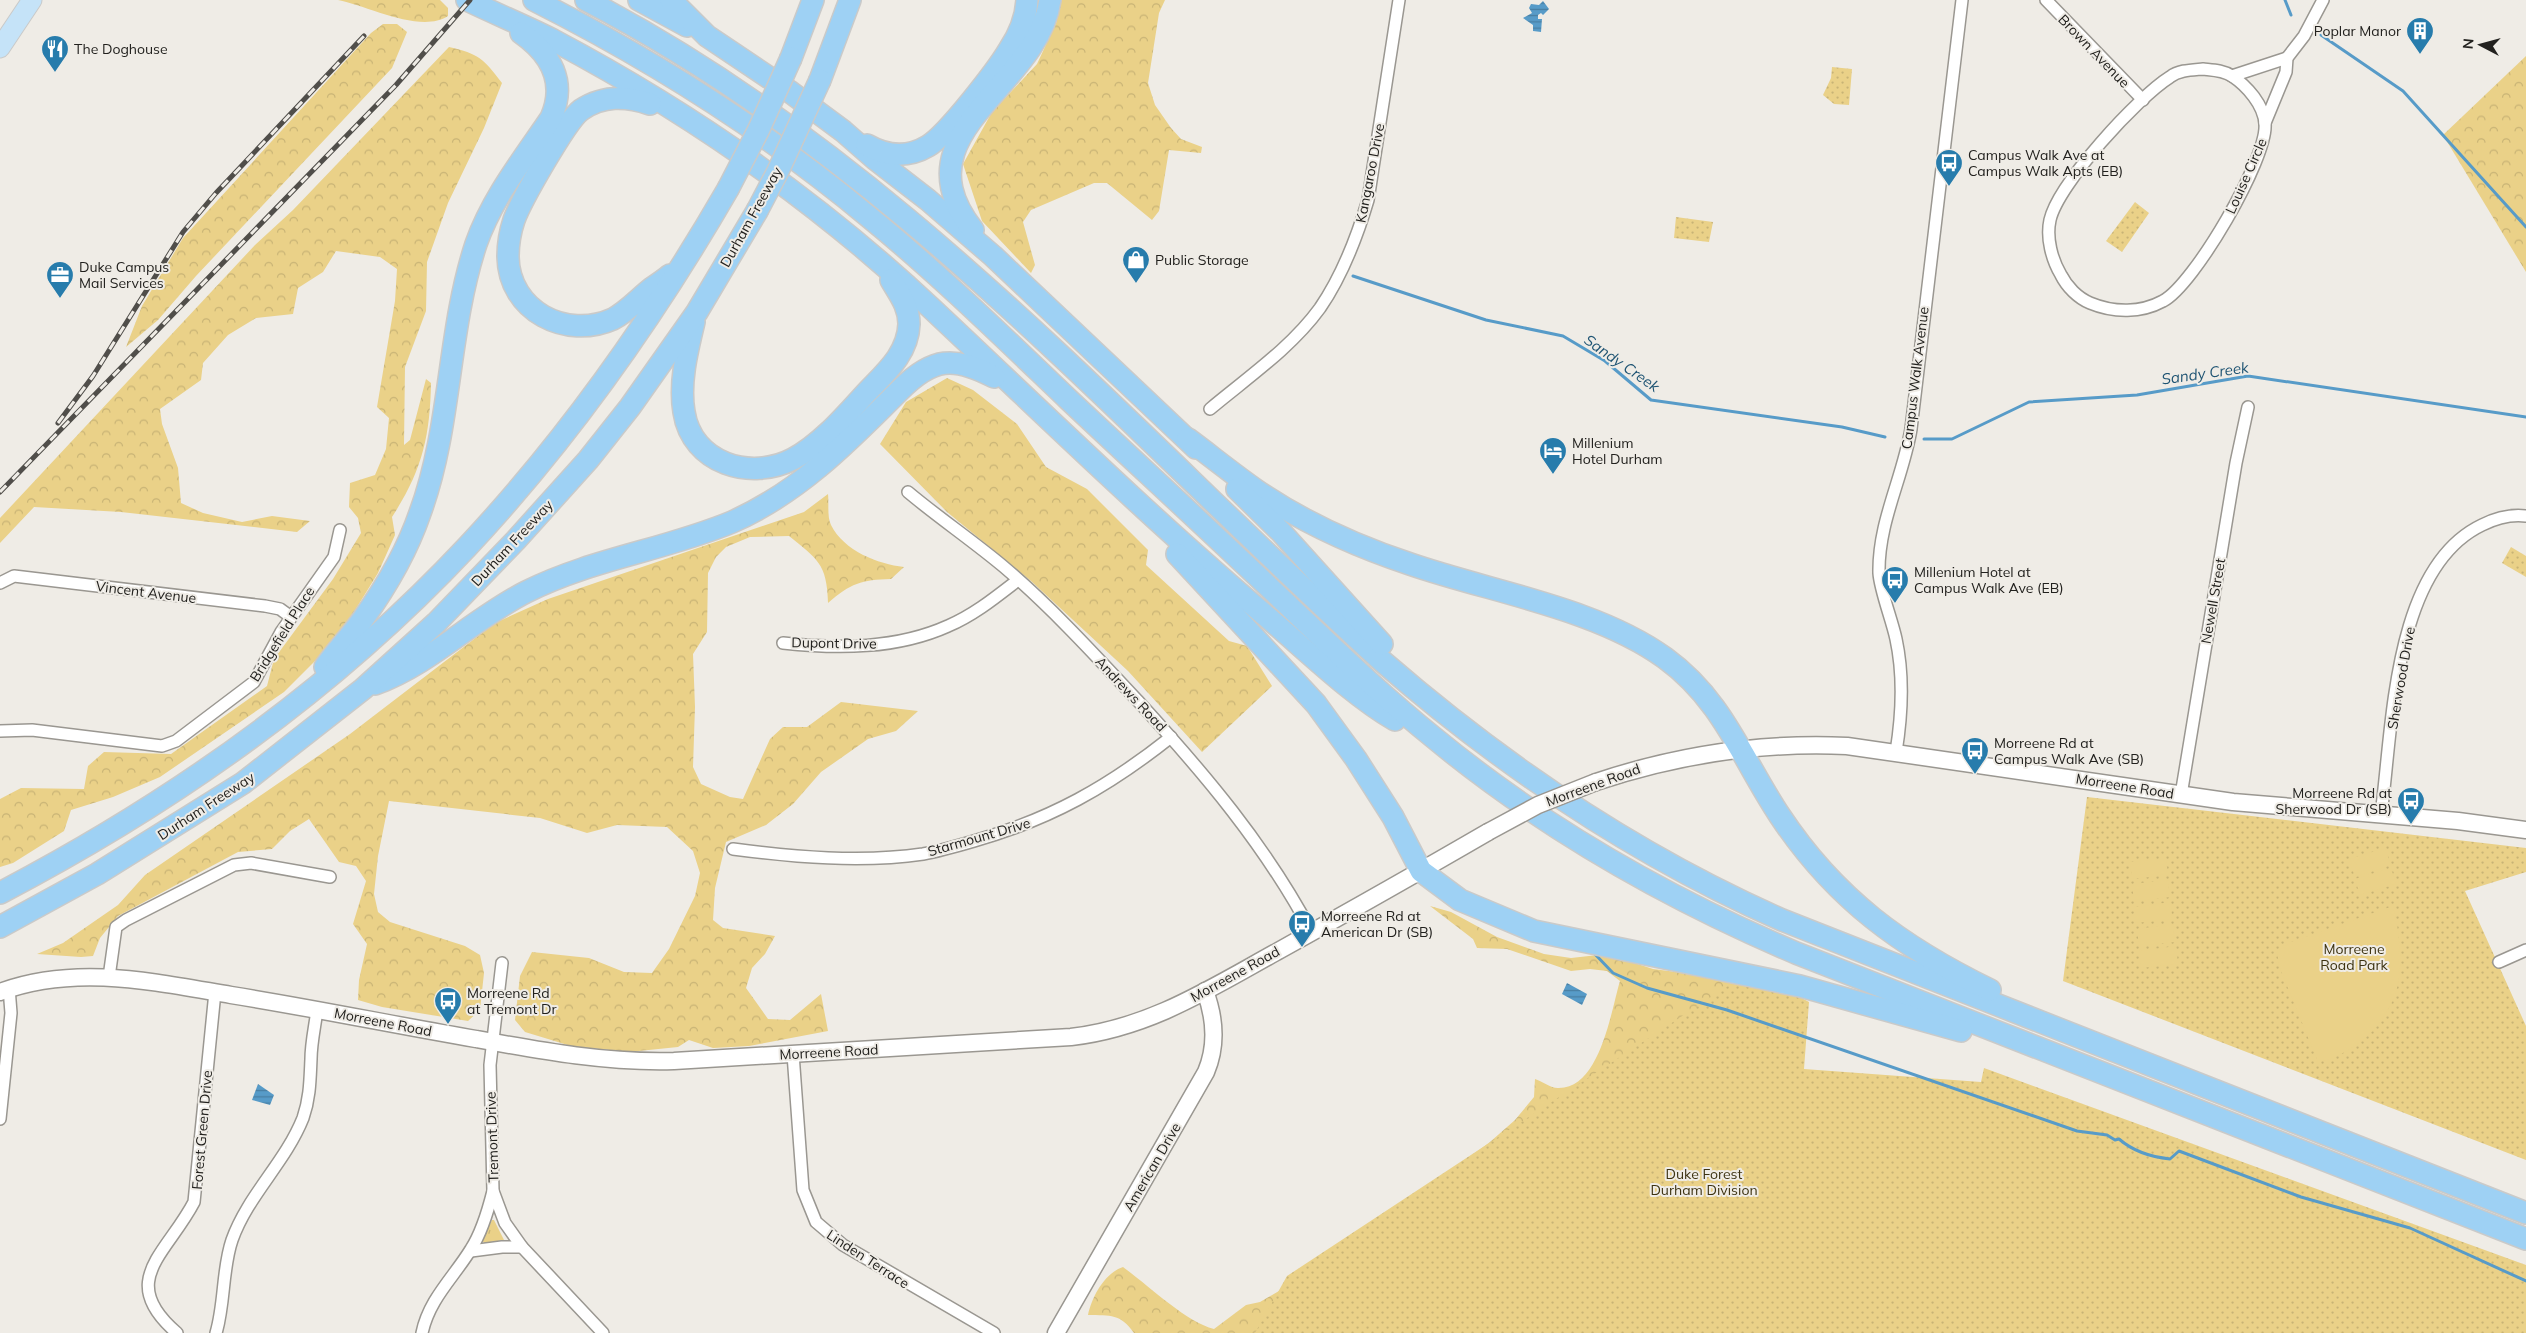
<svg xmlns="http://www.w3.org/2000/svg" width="2526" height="1333" viewBox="0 0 2526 1333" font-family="Mulish,sans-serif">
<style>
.grass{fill:url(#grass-tufts)}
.forest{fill:url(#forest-crowns)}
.park{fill:url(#park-dots)}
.garden{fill:#ead188}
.water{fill:url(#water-rules)}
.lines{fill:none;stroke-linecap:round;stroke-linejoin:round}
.stream{stroke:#579bc8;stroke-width:3}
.street-casing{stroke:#9a9791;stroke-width:14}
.secondary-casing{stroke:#9a9791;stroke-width:19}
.primary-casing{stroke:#cacac9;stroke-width:21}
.highway-casing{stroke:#cacac9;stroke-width:24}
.street{stroke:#fff;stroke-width:11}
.secondary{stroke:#fff;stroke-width:16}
.primary{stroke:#c5e3f8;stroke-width:19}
.highway{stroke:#9ed1f4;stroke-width:21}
.rail-casing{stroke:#504e4a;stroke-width:5}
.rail{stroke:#efece6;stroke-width:3;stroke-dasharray:9;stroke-linecap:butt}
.secondary-bridge-casing{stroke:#9a9791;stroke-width:19;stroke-linecap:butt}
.highway-bridge-casing{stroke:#cacac9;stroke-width:24;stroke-linecap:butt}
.secondary-bridge{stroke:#fff;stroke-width:16}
.highway-bridge{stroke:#9ed1f4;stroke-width:21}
.labels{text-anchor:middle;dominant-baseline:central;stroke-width:4;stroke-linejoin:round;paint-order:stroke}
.poi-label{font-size:14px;fill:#22211e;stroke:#efece6;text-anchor:start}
.street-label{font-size:14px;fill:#22211e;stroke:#efece6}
.park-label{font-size:14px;fill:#3d3312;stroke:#efece6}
.water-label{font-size:15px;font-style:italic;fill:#1f5473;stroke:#efece6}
</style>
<defs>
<pattern id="grass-tufts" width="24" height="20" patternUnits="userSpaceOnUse" patternTransform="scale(1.25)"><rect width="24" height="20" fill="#ead188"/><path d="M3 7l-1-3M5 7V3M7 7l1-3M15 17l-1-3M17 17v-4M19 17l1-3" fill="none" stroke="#c8b375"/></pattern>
<pattern id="forest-crowns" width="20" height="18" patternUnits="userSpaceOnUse" patternTransform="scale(1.25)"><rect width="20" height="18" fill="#ead188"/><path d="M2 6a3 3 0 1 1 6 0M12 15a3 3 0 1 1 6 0" fill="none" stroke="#c8b375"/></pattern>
<pattern id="park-dots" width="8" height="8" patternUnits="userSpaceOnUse" patternTransform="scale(1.25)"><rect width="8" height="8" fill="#ead188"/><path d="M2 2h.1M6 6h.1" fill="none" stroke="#c8b375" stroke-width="1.8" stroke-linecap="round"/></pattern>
<pattern id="water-rules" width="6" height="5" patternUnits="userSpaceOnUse" patternTransform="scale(1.25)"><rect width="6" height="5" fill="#579bc8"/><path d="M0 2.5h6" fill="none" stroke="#487ea2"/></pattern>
</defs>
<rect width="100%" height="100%" fill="#efece6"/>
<!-- grass -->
<polygon class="grass" points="492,1220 494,1220 504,1240 484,1243 482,1240"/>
<!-- forest -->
<g class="forest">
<path d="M 338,0 L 440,0 L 448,8 L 448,16 C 421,34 368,6 338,0 Z"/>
<polygon points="1061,0 1165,0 1159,13 1148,83 1155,105 1171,128 1181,139 1202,147 1201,153 1169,150 1159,211 1152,220 1107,183 1094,183 1031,210 1023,222 1035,265 1031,273 982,221 963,164 992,112 1037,64 1056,23"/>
<polygon points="383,24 397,24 407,32 392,68 196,276 158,320 126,347 142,306 183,238 371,33"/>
<path d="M 449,47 C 479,54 483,58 502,83 L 484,128 L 448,203 L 427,262 L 426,311 L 405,367 L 404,445 L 410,440 L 426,379 L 431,383 C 430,437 422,471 392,517 L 395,535 L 378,573 L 338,638 L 284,692 L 160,777 L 113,797 L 71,810 L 64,831 L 13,863 L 0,867 L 0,799 L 21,788 L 84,789 L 88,766 L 104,752 L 171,754 L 267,686 L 274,659 L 333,579 L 361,533 L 358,518 L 349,507 L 350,483 L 375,475 L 386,449 L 389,418 L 377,407 L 395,301 L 397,269 L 380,257 L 336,251 L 323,272 L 298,288 L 293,314 L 256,318 L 228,335 L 203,363 L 201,380 L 160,409 L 162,424 L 178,468 L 181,503 L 203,513 L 242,522 L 272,516 L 310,521 L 297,532 L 121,512 L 34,507 L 0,543 L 0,518 L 255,245 L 293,210 Z"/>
<polygon points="2526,56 2526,272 2443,135"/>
<polygon points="947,378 973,390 1017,424 1046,467 1087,489 1148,550 1146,565 1229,641 1247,646 1272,686 1202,752 1128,671 1031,581 947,512 880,444 906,402"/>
<path d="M 828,494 C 829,503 827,517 831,525 C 844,551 878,564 904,567 L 891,579 C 861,580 851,583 828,603 C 827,563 817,559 789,536 L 750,537 L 726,547 L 716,557 L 708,573 L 707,632 L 693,654 L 695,707 L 693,767 L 701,784 L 730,797 L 743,799 L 770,739 L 783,727 L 807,727 L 841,702 L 918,711 L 896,731 L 868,739 L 821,772 L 793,804 L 766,825 L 726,842 L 715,888 L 713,920 L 723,928 L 775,936 L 765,954 L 752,968 L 746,988 L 768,1019 L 790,1020 L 821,994 L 828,1031 L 749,1046 L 713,1048 L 689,1040 L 678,1047 L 629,1052 L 571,1046 L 525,1032 L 515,1020 L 520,976 L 532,952 L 589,958 L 624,972 L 652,973 L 669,949 L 695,896 L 700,873 L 693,851 L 667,827 L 617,825 L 587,833 L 540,818 L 389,801 L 378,856 L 374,894 L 378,912 L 390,922 L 465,946 L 480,955 L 484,973 L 480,1010 L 468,1021 L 382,1007 L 358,1000 L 359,980 L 367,944 L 353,924 L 366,881 L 356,866 L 339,862 L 309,819 L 290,831 L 272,849 L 238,852 L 118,916 L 100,938 L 93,956 L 81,957 L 37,954 L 63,943 L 118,905 L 145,875 L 350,734 L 495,623 L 548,599 L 804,512 Z"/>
<path d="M 1430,906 L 1451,912 L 1497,937 L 1544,954 L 1571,958 L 1607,954 L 1653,969 L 1692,974 L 1768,990 L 1530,1333 L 1134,1333 C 1120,1313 1111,1316 1088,1315 C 1092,1296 1105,1273 1123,1267 C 1148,1285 1186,1322 1214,1329 L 1246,1305 L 1260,1302 L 1313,1271 L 1490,1142 L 1515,1120 L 1534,1097 L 1535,1079 C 1542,1081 1552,1089 1559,1088 C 1600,1088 1611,1011 1620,981 L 1607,971 L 1590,969 L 1571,971 L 1507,949 L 1477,948 L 1473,939 Z"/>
</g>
<!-- park -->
<g class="park">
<polygon points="1832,67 1852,69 1849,105 1834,104 1823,95 1831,78"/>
<polygon points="2135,202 2149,213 2122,252 2106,241"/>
<polygon points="1676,217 1713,222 1709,242 1674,238"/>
<polygon points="2511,547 2526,556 2526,577 2502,563"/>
<polygon points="2087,797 2526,848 2526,872 2465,891 2526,1026 2526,1160 2063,981"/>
<polygon points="1740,978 1785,989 1809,1002 1804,1069 1981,1082 1984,1068 2526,1265 2526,1333 1255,1333 1287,1276"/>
</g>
<!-- garden -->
<g class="garden">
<polygon points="2385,848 2391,865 2355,877 2349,859"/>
<polygon points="2166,858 2168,875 2132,879 2130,862"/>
<polygon points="2391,868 2396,884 2360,895 2355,879"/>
<polygon points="2168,880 2170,897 2134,902 2132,884"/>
<polygon points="2171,902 2172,919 2136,923 2134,907"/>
<path d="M 2393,906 C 2398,927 2401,946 2400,967 C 2399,1013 2361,1053 2318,1062 L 2279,966 L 2277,951 L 2291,942 Z"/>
<polygon points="2173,924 2175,942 2139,946 2137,929"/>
<polygon points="2176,946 2178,964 2141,968 2139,951"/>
</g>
<!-- water -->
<g class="water">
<polygon points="1543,1 1549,9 1543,15 1541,13 1538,15 1538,19 1542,19 1541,32 1533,31 1533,25 1523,18 1532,13 1529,8 1531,4 1539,5"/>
<polygon points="1567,983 1587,994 1582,1005 1562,994"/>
<polygon points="258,1084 274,1095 270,1105 252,1100"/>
</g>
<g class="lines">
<!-- stream -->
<g class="stream">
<polyline points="2285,0 2291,15"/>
<polyline points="2321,35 2403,91 2526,227"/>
<polyline points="1353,276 1486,320 1563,336 1605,361 1651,400 1842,427 1885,437"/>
<polyline points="1924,439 1952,439 2029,402 2137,395 2248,376 2526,417"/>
<path d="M 1592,951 L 1613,973 L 1647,988 L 1727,1010 L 2077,1131 L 2107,1135 L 2115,1140 L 2119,1139 C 2134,1152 2151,1157 2170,1159 L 2179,1151 L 2301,1197 L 2410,1228 L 2526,1281"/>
</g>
<defs>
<g id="street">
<polyline points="2046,0 2143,100"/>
<path d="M 2203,69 C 2212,70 2223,70 2232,76 C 2247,86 2264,105 2265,124 C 2268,158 2194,285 2163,301 C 2141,313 2114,313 2090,303 C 2078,298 2067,287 2061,275 C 2052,260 2046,238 2050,220 C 2058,184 2138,97 2170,77 C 2179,70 2192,70 2203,69 Z"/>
<polyline points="2232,76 2287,58"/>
<polyline points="2265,123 2286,72 2287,58 2304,36 2323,0"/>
<path d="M 1210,409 C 1247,378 1291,348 1320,308 C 1342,276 1357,237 1368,200 L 1399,0"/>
<path d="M 908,492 C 939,518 973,541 1004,567 C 1051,607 1095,655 1138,701 C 1204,773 1266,846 1312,933"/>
<polyline points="0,583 14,576 265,606 280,609 291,617"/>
<path d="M 783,643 C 838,649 897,649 948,626 C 974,615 996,597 1018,580"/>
<polyline points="0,731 32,730 162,746 176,741 254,682 281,632 334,557 340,530"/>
<path d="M 1896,752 C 1902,715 1904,676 1896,639 C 1892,620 1880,590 1879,573 C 1878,522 1903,478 1911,429 L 1962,0"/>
<polyline points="2181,795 2236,463 2248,407"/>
<path d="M 2381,814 C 2393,728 2392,568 2482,525 C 2496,518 2510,514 2526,516"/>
<path d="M 733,849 C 795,857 861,863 923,854 C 940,851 957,846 974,841 C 1051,819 1108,787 1171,737"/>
<polyline points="2499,962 2526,950"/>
<polyline points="502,963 490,1065 493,1191 505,1223 522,1247 603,1333"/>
<polyline points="109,977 116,927 126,920 234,865 251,863 330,877"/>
<polyline points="793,1054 803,1190 816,1222 843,1245 994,1333"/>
<polyline points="0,1119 11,1013 9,988"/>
<polyline points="471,1251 502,1247 522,1247"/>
<path d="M 177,1333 C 116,1281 167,1254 194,1202 L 215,992"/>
<path d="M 216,1333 C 225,1303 222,1269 232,1240 C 248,1195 285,1163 303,1118 C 310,1098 310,1080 311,1059 C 311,1043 315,1026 317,1010"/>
<path d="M 422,1333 C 429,1299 454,1277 471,1249 C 482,1232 488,1211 493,1191"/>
</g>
<g id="secondary">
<path d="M 1596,782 C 1677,755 1762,742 1847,746 L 2233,802 L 2458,821 L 2526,830"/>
<path d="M 0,992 C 76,964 154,982 231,995 C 313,1008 394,1025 476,1039 C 542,1051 607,1063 674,1061 L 1071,1037 C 1150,1028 1211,988 1280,950 C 1350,911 1419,872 1488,832"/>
<path d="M 1056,1333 L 1206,1072 C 1217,1046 1215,1018 1205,991"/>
</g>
<polyline id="primary" points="0,48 32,0"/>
<g id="highway">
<path d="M 467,0 C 496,14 525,26 553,40 C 689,112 818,202 930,307 C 1041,411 1150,518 1266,616 C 1305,649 1352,695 1395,720"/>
<path d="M 534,0 C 651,59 768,133 869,217 C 939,274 1004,338 1069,400 C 1137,464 1206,527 1273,591 C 1326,641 1377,692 1433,737 C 1542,827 1667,898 1796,953 L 2526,1239"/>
<path d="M 586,0 C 897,161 1127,430 1382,661 C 1503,766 1635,855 1782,920 L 2526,1213"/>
<polyline points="639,0 687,26"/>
<polyline points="671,0 707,36 789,91 843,131 875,159 928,200 993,256 1196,448"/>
<polyline points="791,58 813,0"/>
<polyline points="820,80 850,0"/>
<path d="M 650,104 C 626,96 603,95 581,110 C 566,121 521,201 514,220 C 510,232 508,245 508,257 C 509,311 566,340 613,319 C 628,311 638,299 652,288 C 658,284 664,280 670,275"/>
<path d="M 867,145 C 886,156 908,158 928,146 C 947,135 997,70 1009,50 C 1019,35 1026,18 1027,0"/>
<path d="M 973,230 C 896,132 1038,89 1050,0"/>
<path d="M 694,322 C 687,351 679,383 684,412 C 692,464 751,481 793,459 C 821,444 845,416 866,393 C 885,373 908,354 909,324 C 909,306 899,294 891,280"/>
<path d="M 1188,439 C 1211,456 1233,474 1256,490 C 1304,523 1356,546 1410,564 C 1491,592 1596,608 1665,658 C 1723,700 1742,759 1780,816 C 1835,899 1902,947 1990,990"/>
<polyline points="1237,489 1281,532 1382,644"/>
<polyline points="1177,554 1316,704 1356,759 1393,817 1421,871 1460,900 1534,931 1800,986 1961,1031"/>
<path d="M 325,667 C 337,650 351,636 363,619 C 386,587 407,551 420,513 C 452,426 447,332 476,244 C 492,198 524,158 551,118 C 567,82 551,54 521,33"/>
<path d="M 375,684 C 430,664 473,619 526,592 C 591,559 665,550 732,522 C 800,492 849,441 900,390 C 933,357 954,356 994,377"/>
<path d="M 0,893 C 172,803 334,689 467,547 C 568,439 654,317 728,189"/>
<polyline points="0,927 97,874 243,783 363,689 436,623 516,540 588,460 630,407 697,312 757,211"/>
</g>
</defs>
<!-- street casing -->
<use href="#street" class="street-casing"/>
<!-- secondary casing -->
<use href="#secondary" class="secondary-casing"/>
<!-- primary casing -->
<use href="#primary" class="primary-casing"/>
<!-- highway casing -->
<use href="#highway" class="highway-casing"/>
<!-- street -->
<use href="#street" class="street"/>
<!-- secondary -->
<use href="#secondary" class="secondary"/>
<!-- primary -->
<use href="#primary" class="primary"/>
<!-- highway -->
<use href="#highway" class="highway"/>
<defs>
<g id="rail">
<polyline points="58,423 93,376 183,232 216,193 364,36"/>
<polyline points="0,492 396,85 470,0"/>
</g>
</defs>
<!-- rail casing -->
<use href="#rail" class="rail-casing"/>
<!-- rail -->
<use href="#rail" class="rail"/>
<defs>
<polyline id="secondary-bridge" points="1488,832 1538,805 1596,782"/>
<g id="highway-bridge">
<polyline points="728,189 759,129 791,58"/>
<polyline points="757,211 778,171 820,80"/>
</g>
</defs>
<!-- secondary-bridge casing -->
<use href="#secondary-bridge" class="secondary-bridge-casing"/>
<!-- highway-bridge casing -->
<use href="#highway-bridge" class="highway-bridge-casing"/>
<!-- secondary-bridge -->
<use href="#secondary-bridge" class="secondary-bridge"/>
<!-- highway-bridge -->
<use href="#highway-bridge" class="highway-bridge"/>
</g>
<!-- icons -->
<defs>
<symbol id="building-pin" viewBox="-11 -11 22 30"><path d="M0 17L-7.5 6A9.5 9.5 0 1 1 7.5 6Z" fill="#277cac" stroke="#efece6"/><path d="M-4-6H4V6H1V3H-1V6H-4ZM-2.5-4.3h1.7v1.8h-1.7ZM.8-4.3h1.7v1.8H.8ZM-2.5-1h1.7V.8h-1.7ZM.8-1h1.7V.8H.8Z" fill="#fff"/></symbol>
<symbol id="restaurant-pin" viewBox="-11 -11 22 30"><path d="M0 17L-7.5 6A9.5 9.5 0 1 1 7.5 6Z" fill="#277cac" stroke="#efece6"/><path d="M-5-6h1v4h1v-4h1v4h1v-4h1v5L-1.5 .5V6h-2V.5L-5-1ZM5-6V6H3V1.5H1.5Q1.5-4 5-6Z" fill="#fff"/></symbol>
<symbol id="bus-pin" viewBox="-11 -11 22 30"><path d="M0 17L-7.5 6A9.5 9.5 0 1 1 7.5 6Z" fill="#277cac" stroke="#efece6"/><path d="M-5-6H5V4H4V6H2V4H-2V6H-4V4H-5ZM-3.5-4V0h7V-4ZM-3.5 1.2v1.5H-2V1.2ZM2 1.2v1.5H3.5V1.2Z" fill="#fff"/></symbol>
<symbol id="shop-pin" viewBox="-11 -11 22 30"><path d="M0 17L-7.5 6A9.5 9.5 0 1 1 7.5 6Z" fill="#277cac" stroke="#efece6"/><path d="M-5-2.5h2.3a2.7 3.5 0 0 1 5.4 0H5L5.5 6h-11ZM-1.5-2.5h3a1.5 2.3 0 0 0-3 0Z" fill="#fff"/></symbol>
<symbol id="office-pin" viewBox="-11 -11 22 30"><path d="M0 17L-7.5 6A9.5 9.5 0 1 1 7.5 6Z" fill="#277cac" stroke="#efece6"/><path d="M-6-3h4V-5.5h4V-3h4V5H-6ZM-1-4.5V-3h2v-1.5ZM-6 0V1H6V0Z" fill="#fff"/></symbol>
<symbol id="hotel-pin" viewBox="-11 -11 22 30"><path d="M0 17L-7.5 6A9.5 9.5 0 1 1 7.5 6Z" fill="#277cac" stroke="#efece6"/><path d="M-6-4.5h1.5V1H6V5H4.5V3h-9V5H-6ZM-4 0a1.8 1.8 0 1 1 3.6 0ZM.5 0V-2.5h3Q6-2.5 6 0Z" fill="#fff"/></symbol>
</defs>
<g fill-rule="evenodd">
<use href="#building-pin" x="2404" y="15" width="32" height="43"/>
<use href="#restaurant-pin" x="39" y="33" width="32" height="43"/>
<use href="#bus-pin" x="1933" y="147" width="32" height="43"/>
<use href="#shop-pin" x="1120" y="244" width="32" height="43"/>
<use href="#office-pin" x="44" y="259" width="32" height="43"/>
<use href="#hotel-pin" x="1537" y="435" width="32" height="43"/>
<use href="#bus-pin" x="1879" y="564" width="32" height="43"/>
<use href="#bus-pin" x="1959" y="735" width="32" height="43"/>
<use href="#bus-pin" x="2395" y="785" width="32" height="43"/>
<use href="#bus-pin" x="1286" y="908" width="32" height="43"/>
<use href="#bus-pin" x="432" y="985" width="32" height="43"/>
</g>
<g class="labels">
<!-- poi labels -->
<g class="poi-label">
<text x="2401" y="31" text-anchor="end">Poplar Manor</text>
<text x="74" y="49">The Doghouse</text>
<text x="1968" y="155">Campus Walk Ave at<tspan x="1968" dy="16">Campus Walk Apts (EB)</tspan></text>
<text x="1155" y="260">Public Storage</text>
<text x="79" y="267">Duke Campus<tspan x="79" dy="16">Mail Services</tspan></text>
<text x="1572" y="443">Millenium<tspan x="1572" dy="16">Hotel Durham</tspan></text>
<text x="1914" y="572">Millenium Hotel at<tspan x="1914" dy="16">Campus Walk Ave (EB)</tspan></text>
<text x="1994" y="743">Morreene Rd at<tspan x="1994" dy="16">Campus Walk Ave (SB)</tspan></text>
<text x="2392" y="793" text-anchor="end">Morreene Rd at<tspan x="2392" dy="16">Sherwood Dr (SB)</tspan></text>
<text x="1321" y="916">Morreene Rd at<tspan x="1321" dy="16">American Dr (SB)</tspan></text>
<text x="467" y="993">Morreene Rd<tspan x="467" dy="16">at Tremont Dr</tspan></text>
</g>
<!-- street labels -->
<g class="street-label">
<text transform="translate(2094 51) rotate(46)">Brown Avenue</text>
<text transform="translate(1370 173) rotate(-79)">Kangaroo Drive</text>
<text transform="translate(2246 176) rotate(-66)">Louise Circle</text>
<text transform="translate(751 217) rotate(-61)">Durham Freeway</text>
<text transform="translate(1915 378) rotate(-83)">Campus Walk Avenue</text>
<text transform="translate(512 543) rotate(-47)">Durham Freeway</text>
<text transform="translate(146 592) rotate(7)">Vincent Avenue</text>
<text transform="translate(2213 601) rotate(-80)">Newell Street</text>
<text transform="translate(282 634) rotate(-58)">Bridgefield Place</text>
<text transform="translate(834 643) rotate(1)">Dupont Drive</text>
<text transform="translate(2401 678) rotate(-80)">Sherwood Drive</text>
<text transform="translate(1131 694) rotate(47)">Andrews Road</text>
<text transform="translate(1593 785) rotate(-20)">Morreene Road</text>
<text transform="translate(2125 786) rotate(9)">Morreene Road</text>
<text transform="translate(206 806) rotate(-33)">Durham Freeway</text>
<text transform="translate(979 837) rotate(-16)">Starmount Drive</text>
<text transform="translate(1235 974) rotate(-29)">Morreene Road</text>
<text transform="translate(383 1022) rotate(11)">Morreene Road</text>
<text transform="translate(829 1052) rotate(-3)">Morreene Road</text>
<text transform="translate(202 1130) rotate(-85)">Forest Green Drive</text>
<text transform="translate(492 1137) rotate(-92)">Tremont Drive</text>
<text transform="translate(1152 1167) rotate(-60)">American Drive</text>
<text transform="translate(868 1259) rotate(33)">Linden Terrace</text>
</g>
<!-- park labels -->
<g class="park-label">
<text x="2354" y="949">Morreene<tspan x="2354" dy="16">Road Park</tspan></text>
<text x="1704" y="1174">Duke Forest<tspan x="1704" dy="16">Durham Division</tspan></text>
</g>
<!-- water labels -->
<g class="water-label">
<text transform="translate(1622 363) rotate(35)">Sandy Creek</text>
<text transform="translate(2205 373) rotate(-8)">Sandy Creek</text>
</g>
</g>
<!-- north arrow -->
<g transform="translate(2481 45) rotate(276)" stroke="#efece6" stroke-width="4" paint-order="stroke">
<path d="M0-4L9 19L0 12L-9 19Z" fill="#22211e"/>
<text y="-8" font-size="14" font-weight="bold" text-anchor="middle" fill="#22211e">N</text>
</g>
</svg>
